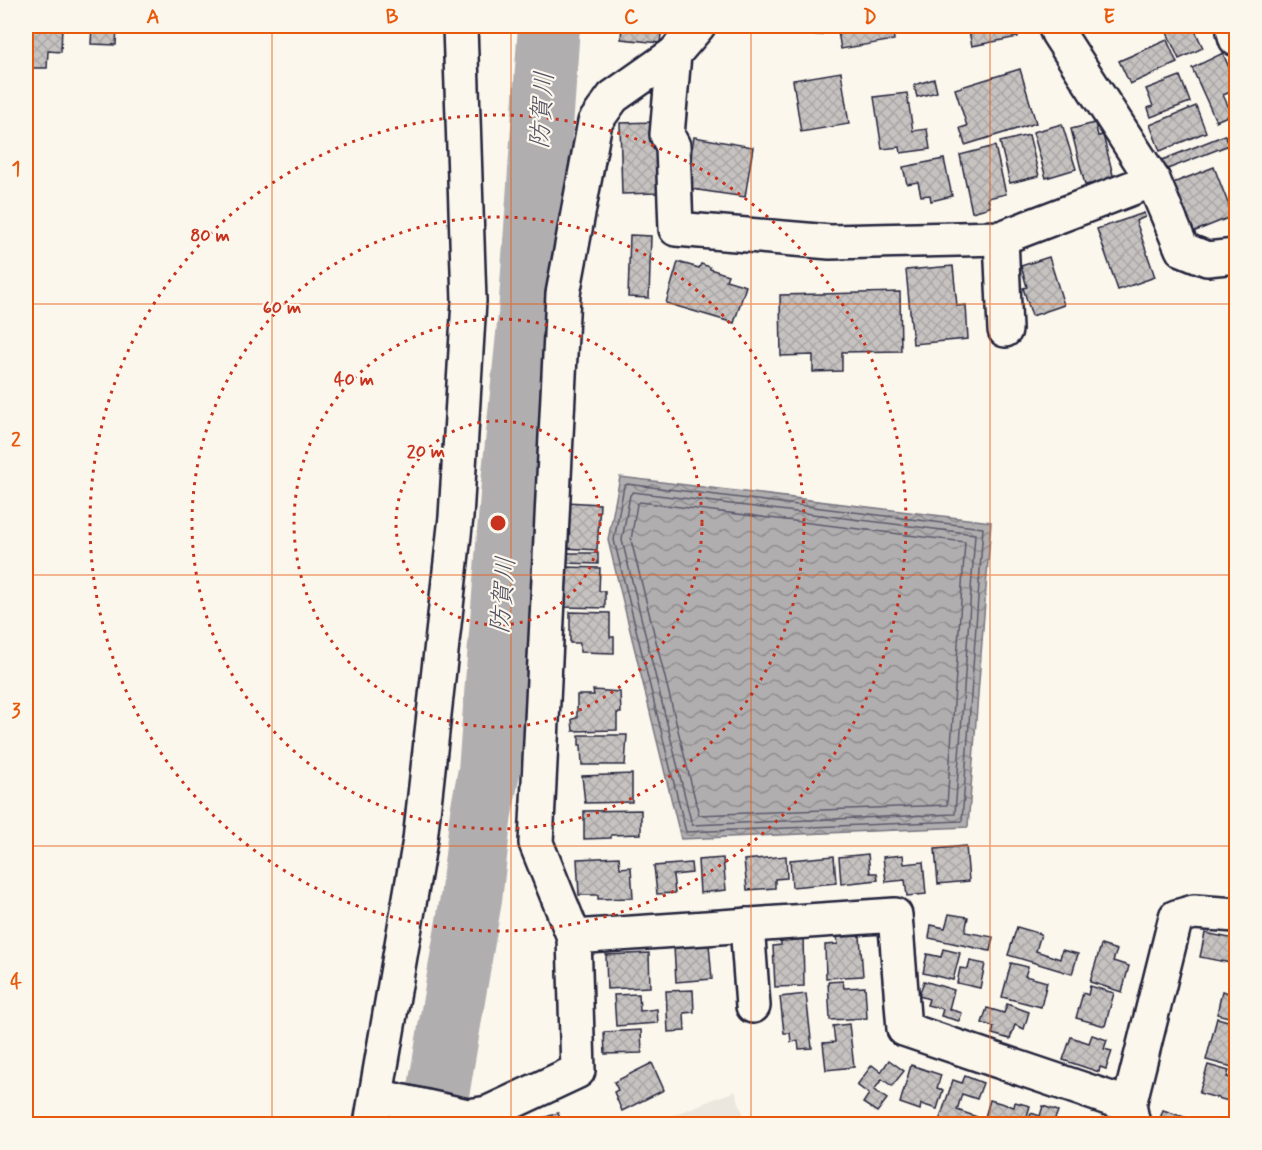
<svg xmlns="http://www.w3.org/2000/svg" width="1262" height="1150" viewBox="0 0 1262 1150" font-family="Mynerve,'Klee One',sans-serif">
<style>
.built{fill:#ebe7df}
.water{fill:url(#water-waves);stroke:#787681;stroke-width:1.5}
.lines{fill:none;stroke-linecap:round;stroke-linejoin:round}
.shore{stroke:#5b5a6a;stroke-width:1.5}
.river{stroke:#b1aeb0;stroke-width:62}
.building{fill:url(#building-cross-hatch);stroke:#22223b;stroke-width:1.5}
.street-casing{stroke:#22223b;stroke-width:38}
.street{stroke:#fbf7ec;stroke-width:33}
.grid{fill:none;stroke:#e8590c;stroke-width:1.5;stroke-opacity:0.55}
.ring{fill:none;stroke:#c8321e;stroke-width:3;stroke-dasharray:3 6}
.labels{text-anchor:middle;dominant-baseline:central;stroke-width:4.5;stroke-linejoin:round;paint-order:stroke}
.water-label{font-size:26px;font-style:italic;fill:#545364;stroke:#fbf7ec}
.centre{fill:#c8321e;stroke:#fbf7ec;stroke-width:3}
.ring-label{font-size:18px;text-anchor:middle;font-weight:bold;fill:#c8321e;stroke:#fbf7ec;stroke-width:4.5;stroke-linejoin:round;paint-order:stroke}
.neatline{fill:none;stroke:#e8590c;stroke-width:2}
.grid-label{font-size:20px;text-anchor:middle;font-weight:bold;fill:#e8590c}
</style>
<defs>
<pattern id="water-waves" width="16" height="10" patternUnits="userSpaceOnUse" patternTransform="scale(1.5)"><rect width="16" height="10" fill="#b1aeb0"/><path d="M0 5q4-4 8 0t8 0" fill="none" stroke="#908d90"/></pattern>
<pattern id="building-cross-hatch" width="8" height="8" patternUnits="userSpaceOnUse" patternTransform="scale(1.5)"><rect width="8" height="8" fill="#c6c2c0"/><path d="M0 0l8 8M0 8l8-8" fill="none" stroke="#aaa6a6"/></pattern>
</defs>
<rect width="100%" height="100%" fill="#fbf7ec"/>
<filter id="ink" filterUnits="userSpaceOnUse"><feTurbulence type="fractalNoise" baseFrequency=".0167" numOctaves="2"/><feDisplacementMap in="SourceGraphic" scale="12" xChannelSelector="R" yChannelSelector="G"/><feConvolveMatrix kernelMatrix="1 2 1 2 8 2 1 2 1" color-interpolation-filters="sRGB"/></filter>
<g filter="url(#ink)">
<!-- built -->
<polygon class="built" points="735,1091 747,1124 650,1124"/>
<!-- water -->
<polygon class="water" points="620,477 991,522 968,827 681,839 608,540"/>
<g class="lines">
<!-- shore -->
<g class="shore">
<polygon points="627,484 983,528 962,821 686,832 614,540 624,486"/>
<polygon points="633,492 975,534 955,814 692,825 622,540 630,495"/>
<polygon points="640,502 965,542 947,805 699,815 631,540 637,504"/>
</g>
<!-- river -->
<polyline class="river" points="433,1124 471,899 481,813 489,771 512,483 529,315 549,26"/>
</g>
<!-- building -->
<g class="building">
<polygon points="26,26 62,26 61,52 48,51 47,68 29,68 29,79 26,79"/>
<polygon points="92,26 117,26 116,45 91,44"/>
<polygon points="622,26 662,26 660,43 621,39"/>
<polygon points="807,26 823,26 822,35 806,34"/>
<polygon points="837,26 892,26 894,40 841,49"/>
<polygon points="968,26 1016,26 1018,37 972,46"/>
<polygon points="1164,26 1193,26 1203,48 1179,59"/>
<polygon points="1167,40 1177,63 1130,84 1119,61"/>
<polygon points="1223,53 1236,85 1236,90 1223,95 1232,114 1216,121 1192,68"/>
<polygon points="1020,69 1036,123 965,145 960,128 967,126 955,89"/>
<polygon points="841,72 849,124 801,132 793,80"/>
<polygon points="1180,76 1190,102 1151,117 1148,108 1153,106 1146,89"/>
<polygon points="934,79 937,92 917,97 914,85"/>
<polygon points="907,93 913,131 927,129 930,149 901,153 900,147 882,149 874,97"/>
<polygon points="1196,106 1206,132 1160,151 1150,125"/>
<polygon points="655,122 657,193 622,194 620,123"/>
<polygon points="1095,123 1098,136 1103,135 1114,179 1085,185 1071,129"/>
<polygon points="1062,124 1076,169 1046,178 1033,132"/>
<polygon points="1029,135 1039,176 1010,183 1000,142"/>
<polygon points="1225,135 1229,145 1160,172 1157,162"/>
<polygon points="694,137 753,147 745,197 685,188"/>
<polygon points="995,146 1006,194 988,198 990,207 972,212 960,155"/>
<polygon points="944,159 952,196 931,201 930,195 921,196 918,182 907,184 903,167"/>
<polygon points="1214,167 1233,216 1188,234 1168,185"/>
<polygon points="1144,213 1145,217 1136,221 1155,277 1118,290 1097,229"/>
<polygon points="630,235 651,236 649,298 628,297"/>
<polygon points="1049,257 1064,305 1032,316 1023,288 1027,287 1021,266"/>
<polygon points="678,262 699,268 701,264 710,267 710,269 728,275 726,280 746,286 734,323 666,303"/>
<polygon points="953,266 957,306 966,305 968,339 913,344 906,270"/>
<polygon points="900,292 901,351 842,352 842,371 813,372 813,355 781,356 780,295"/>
<polygon points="566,502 600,504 597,550 564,548"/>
<polygon points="565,553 598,553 598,564 565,563"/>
<polygon points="566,567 600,568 599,591 605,591 605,608 563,607"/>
<polygon points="570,612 610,613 610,637 614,637 614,653 580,652 580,643 570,643"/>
<polygon points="593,690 620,692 621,713 617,713 617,730 573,731 572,719 577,718 577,695 594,695"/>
<polygon points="579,735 627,735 625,765 582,765 581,745 579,745"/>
<polygon points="632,774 632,802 585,803 582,776"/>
<polygon points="641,810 641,834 611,835 611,838 584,839 584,811"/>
<polygon points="966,846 969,881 938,884 935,849"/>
<polygon points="868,854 870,873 877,873 878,880 841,884 839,857"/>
<polygon points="903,855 904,864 923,862 926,894 907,896 905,880 886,882 883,857"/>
<polygon points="786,856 787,878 775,879 775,888 747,890 744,860"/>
<polygon points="834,856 836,883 792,887 790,860"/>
<polygon points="619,857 620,868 631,867 633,898 598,899 598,895 579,895 577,859"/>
<polygon points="723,858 726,890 700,893 698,860"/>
<polygon points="691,863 692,873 673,875 675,893 657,894 654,866"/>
<polygon points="949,914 968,917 965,932 993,937 990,951 929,938 931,925 945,928"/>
<polygon points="1017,927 1041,934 1036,951 1060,959 1062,950 1078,954 1072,974 1008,955"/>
<polygon points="1205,933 1235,939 1231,963 1200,957"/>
<polygon points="803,935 804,986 775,987 773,946 781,945 781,936"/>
<polygon points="860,936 863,976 826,978 825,945 838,944 837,937"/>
<polygon points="709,944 712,979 676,982 674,947"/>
<polygon points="1101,945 1117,950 1113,961 1129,966 1122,992 1090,982"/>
<polygon points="943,949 960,953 953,980 923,973 927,954 941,957"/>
<polygon points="649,953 650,987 607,989 606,955"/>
<polygon points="970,961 985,964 980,988 957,983 960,968 968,969"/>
<polygon points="1011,963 1028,967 1025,976 1047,982 1041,1007 1002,997"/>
<polygon points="1233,977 1236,978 1236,1019 1217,1014 1222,991 1229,993"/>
<polygon points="843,981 844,988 865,987 867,1018 830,1020 828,982"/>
<polygon points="924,981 954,990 949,1009 962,1013 959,1021 941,1016 943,1009 927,1005 929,999 919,996"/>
<polygon points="1090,986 1114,993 1105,1026 1076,1018 1083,993 1088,995"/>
<polygon points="693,990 694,1012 684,1013 685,1031 668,1032 666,991"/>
<polygon points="639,994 640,1011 657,1009 658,1023 616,1026 614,995"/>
<polygon points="806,994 812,1048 799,1049 798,1041 791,1042 790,1033 784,1033 780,997"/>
<polygon points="1007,1004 1029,1012 1024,1029 1015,1025 1010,1039 992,1034 994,1027 982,1023 987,1008 1004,1013"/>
<polygon points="1217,1018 1236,1023 1236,1068 1206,1060"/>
<polygon points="849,1024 854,1067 826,1070 823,1043 835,1042 833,1026"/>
<polygon points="641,1030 642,1053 605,1054 604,1032"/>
<polygon points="1092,1035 1107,1040 1104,1049 1112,1051 1106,1069 1100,1067 1099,1072 1063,1060 1071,1037 1089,1043"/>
<polygon points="889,1060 904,1071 892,1086 882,1079 874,1090 887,1099 877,1112 863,1103 869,1094 857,1085 872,1065 881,1072"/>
<polygon points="652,1063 664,1090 622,1111 614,1092 618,1090 614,1082"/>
<polygon points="911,1065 941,1075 937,1088 943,1090 937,1109 921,1104 920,1110 900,1103"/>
<polygon points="1208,1065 1229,1071 1227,1077 1236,1080 1236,1103 1199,1093"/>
<polygon points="965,1076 983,1083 977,1099 962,1094 957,1110 977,1117 974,1124 938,1124 953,1080 962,1083"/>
<polygon points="990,1100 1014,1107 1015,1102 1030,1106 1025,1123 1009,1119 1007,1124 983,1124"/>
<polygon points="1043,1106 1058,1111 1053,1124 1028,1124 1031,1113 1040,1116"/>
<polygon points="1163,1110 1205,1124 1158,1124"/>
<polygon points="558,1113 562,1124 526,1124"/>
</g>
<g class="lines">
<defs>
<g id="street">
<polyline points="1055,26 1058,33 1153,180 1182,249 1207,259 1236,256"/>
<polyline points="1236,31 1234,32 1236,39"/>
<polyline points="674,54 667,135 673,146 676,229 830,242 1001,238 1153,180"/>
<polyline points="1001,238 1005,330"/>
<polyline points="747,925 753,1006"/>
<polyline points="574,937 895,915 904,1029 1129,1105 1133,1124"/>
<polyline points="377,1096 468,1116 488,1113 578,1071 574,937 536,843 563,294 595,122 613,97 674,54 698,26"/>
<polyline points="1129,1105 1176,917 1194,912 1236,915"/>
<polyline points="371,1124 420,840 456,517 469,301 460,26"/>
</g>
</defs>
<!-- street casing -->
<use href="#street" class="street-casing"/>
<!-- street -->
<use href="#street" class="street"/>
</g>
</g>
<!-- grid -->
<path class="grid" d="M 272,26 L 272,1124M 511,26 L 511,1124M 751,26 L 751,1124M 990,26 L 990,1124M 26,304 L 1236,304M 26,575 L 1236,575M 26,846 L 1236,846"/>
<!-- distance rings -->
<g class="ring">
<circle cx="498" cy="523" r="102"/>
<circle cx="498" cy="523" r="204"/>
<circle cx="498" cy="523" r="306"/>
<circle cx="498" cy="523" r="408"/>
</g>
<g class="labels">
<!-- water labels -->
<g class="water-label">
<text transform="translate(543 110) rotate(-86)">防賀川</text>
<text transform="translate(504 595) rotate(-85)">防賀川</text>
</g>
</g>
<circle cx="498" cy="523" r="9" class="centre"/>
<g class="ring-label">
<text x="210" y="241">80 m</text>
<text x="282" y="313">60 m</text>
<text x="354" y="385">40 m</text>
<text x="426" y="457">20 m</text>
</g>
<!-- margin -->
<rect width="1262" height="1150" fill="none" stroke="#fbf7ec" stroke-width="66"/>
<rect x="33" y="33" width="1196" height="1084" class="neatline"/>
<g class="grid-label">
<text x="153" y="23">A</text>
<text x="392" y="23">B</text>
<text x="631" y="23">C</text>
<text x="870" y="23">D</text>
<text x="1109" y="23">E</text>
<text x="16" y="175">1</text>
<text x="16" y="446">2</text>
<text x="16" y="717">3</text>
<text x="16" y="988">4</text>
</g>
</svg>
